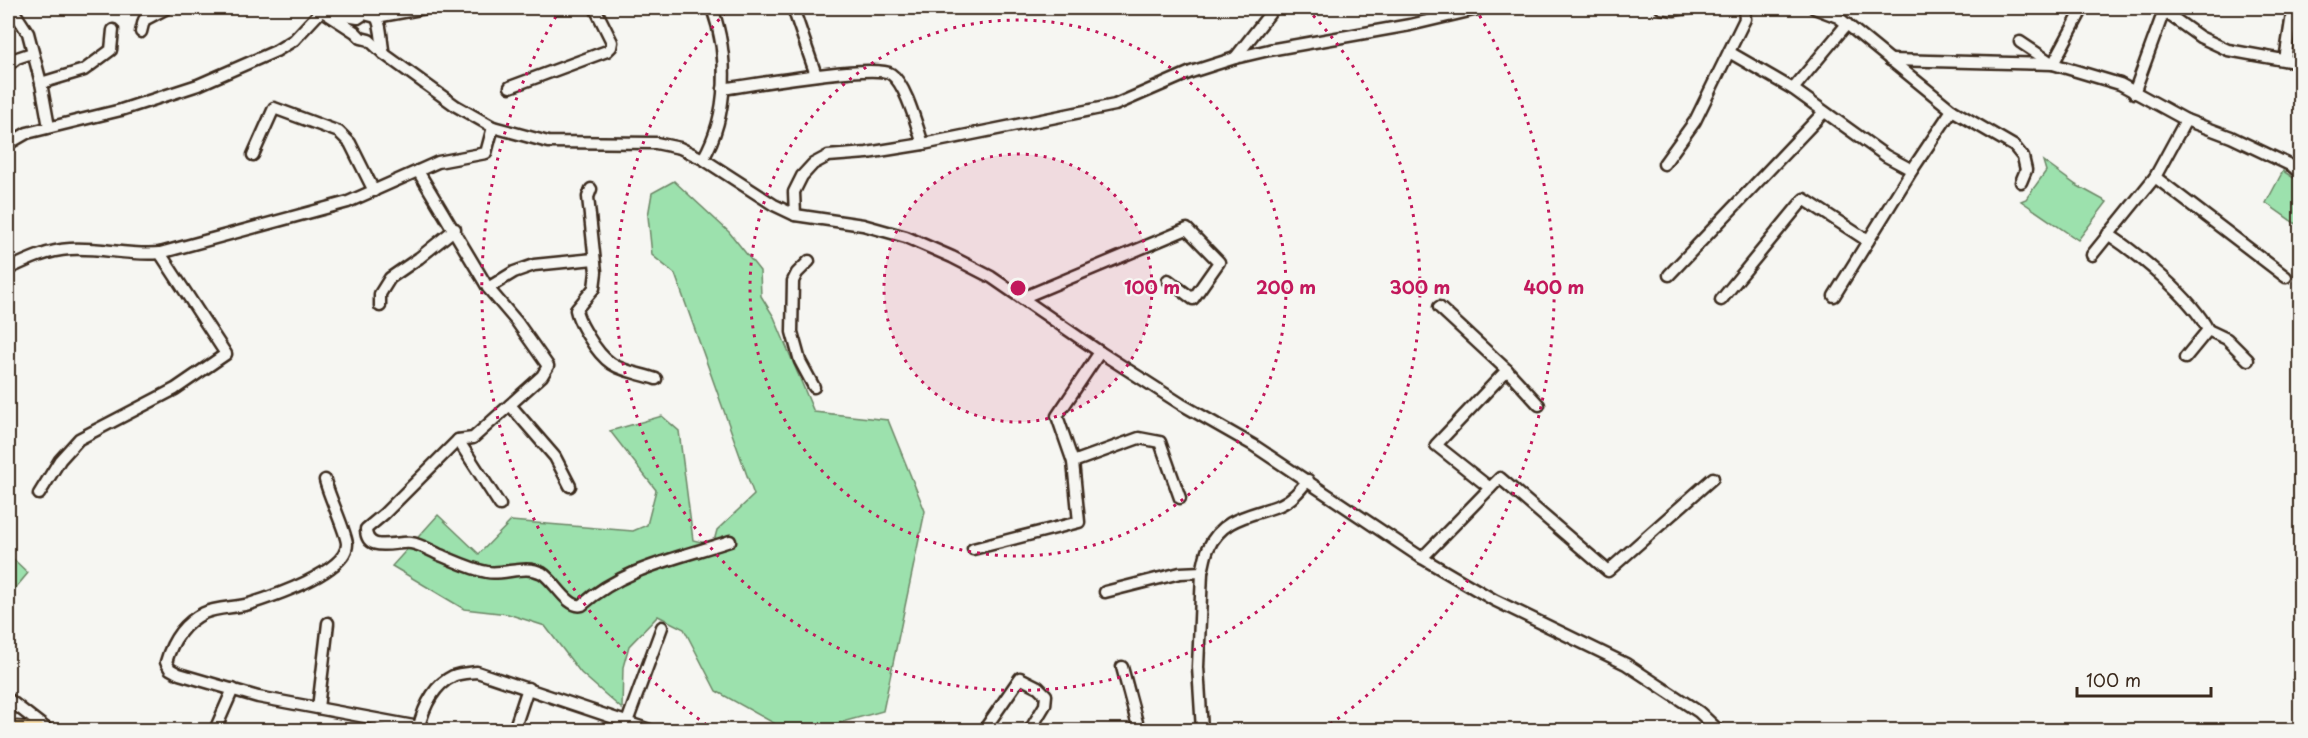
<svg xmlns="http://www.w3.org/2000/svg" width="2308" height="738" viewBox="0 0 2308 738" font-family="'Playpen Sans',sans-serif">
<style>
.green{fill:#9ce1ad;stroke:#6c8666;stroke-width:1.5}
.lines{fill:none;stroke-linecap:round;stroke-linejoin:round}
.minor-casing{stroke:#3b2a1e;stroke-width:15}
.major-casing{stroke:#3b2a1e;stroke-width:18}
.minor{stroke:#f6f6f2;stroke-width:10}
.major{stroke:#f8deab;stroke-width:14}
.ring{fill:none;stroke:#c2185b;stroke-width:3;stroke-dasharray:3 6}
.centre{fill:#c2185b;stroke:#f6f6f2;stroke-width:3}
.ring-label{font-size:18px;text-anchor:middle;font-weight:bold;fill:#c2185b;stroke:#f6f6f2;stroke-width:4.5;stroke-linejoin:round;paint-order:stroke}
</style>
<rect width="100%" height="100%" fill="#f6f6f2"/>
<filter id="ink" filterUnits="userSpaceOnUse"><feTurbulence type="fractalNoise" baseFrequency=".0167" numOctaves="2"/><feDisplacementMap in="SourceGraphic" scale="12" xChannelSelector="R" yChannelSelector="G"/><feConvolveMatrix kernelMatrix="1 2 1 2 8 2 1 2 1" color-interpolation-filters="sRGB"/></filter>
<g filter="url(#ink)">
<!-- green -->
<g class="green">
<polygon points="2043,161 2076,185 2107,202 2078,240 2021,201 2026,199 2046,171"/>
<polygon points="2283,171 2300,182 2300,227 2266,203"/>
<polygon points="674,181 729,232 760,271 761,296 774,317 814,412 888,420 925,511 883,711 813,730 786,730 716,691 684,629 658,616 629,646 623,667 622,709 581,673 545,626 508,614 464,609 392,566 438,515 479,554 511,521 633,531 647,525 656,490 610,431 662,416 679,431 693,540 713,545 717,530 754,495 675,274 652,255 648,216 652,193"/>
<polygon points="8,554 28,573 8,597"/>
</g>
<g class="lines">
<defs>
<g id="minor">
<polyline points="318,8 355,32 361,38 369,40 384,54 456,106 493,127 548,142 656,143 680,148 703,159 774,205 795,215 863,225 906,237 952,257 991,277 1100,352 1181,404 1253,445 1422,558 1494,600 1626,664 1699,712 1718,730"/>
<polyline points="793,8 816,75"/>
<polyline points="1661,8 1674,10 1690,8"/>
<polyline points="1814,8 1838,17 1952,110 2014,146 2023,157 2026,170 2021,182"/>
<polyline points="13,10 28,33 41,83 49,127"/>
<polyline points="2165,12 2200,37 2228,50 2300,63"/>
<polyline points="333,14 358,18 364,14 376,17 426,8"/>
<path d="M 376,17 C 382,25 381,43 384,54"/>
<polyline points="141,32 144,20 167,8"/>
<polyline points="2020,42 2053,64 2120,84 2186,120 2231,137 2292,166 2300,173"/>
<polyline points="1729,52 1793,89 1886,156 1912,170"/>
<polyline points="1235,58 1274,8"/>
<polyline points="1890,60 2053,64 2083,8"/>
<polyline points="2285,60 2293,8"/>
<polyline points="8,65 17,58 32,53"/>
<polyline points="41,83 84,70 111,50 113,30"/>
<polyline points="510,87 607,51 611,47 612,42 595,8"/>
<path d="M 723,89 C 750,85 874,63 891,74 C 906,84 917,127 923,144"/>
<polyline points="1793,89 1847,24"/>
<polyline points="2134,93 2165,8"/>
<polyline points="8,144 27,133 121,110 198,85 276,51 294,40 322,10"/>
<polyline points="253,155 274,108 339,132 350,143 374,191"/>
<path d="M 703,159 C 729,114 729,55 712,8"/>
<polyline points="1664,164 1695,121 1745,19 1744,8"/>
<path d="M 418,171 L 488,288 L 517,322 L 548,366 L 542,376 L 473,438 L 458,440 L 384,514 L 366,529 C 366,554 396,541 411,543 C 420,544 431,551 440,555 C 455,561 471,569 487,572 C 505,575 525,564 542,573 C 555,581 568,609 582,605 C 623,568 679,558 730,541"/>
<polyline points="2155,177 2286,277"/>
<path d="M 591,189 L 588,197 L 596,272 L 594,288 L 576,310 C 578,320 583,327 588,336 C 609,371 620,368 656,379"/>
<polyline points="795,215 794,192 802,176 813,164 828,156 867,153 923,144 1115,105 1191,72 1235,58 1269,50 1410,25 1482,8"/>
<path d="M 2108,234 C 2138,254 2192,298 2208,330 L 2185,358"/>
<polyline points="2092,255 2155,177 2186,120"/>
<polyline points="809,261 797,273 793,281 792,332 800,361 814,387"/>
<path d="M 8,269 C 27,260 48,250 70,249 C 100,247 130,256 160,253 L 348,202 L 438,162 L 486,153 L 493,127"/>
<polyline points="1669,275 1824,112"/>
<polyline points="488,288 514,272 534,265 594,259"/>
<polyline points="1834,296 1912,170 1952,110"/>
<polyline points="1022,298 1187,229 1219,262 1193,299 1168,280"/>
<polyline points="1721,300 1804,199 1868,241"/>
<polyline points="380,306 380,294 390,278 419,258 455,229"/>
<polyline points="1439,307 1507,370 1539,405"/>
<polyline points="2208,330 2227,339 2248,360"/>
<polyline points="1507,370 1436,445 1490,488 1500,478 1608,571 1713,478"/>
<polyline points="510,405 555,457 570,486"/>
<polyline points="458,440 500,505"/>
<polyline points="1073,462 1139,438 1160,442 1180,498"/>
<path d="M 325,480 C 328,494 347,534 347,544 C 347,572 271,597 249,604 C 235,608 217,607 204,613 C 184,623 172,641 166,662 L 170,669 L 179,674 L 258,697 L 419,727"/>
<polyline points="39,494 60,460 79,439 175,389 226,354 160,253"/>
<polyline points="973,549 1079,522 1073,462 1057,416 1100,352"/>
<polyline points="1422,558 1490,488"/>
<path d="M 1202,572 C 1204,565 1205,556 1208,549 C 1222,517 1251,516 1280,505 C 1292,500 1300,490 1308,480"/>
<polyline points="1105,592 1180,573 1202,572 1198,667 1202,730"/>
<polyline points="1122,667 1139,730"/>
<polyline points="8,699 48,730"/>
<polyline points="318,708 328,623"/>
<polyline points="627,722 662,627"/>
<polyline points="215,730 233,689"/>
<path d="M 418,730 C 423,709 432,686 453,676 C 460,673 469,673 477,672 L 650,730"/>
<polyline points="514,730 528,688"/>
<polyline points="984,730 1020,678 1038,687 1046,695 1045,705 1030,730"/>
</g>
<polyline id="major" points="8,728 38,730"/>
</defs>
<!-- minor casing -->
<use href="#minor" class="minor-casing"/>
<!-- major casing -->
<use href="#major" class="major-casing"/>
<!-- minor -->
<use href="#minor" class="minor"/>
<!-- major -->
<use href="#major" class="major"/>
</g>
</g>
<!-- distance rings -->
<circle cx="1018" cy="288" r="134" fill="#c2185b" fill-opacity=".12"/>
<g class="ring">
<circle cx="1018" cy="288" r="134"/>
<circle cx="1018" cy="288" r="268"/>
<path d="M1307 9A402 402 0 1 1 729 9"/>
<path d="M714 730A536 536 0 0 1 561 8M1475 8A536 536 0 0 1 1322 730"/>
</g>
<circle cx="1018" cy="288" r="9" class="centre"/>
<g class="ring-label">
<text x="1152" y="294">100 m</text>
<text x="1286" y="294">200 m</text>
<text x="1420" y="294">300 m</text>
<text x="1554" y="294">400 m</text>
</g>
<!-- margin -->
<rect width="2308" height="738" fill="none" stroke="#f6f6f2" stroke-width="30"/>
<rect x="15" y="15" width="2278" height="708" fill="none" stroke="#3b2a1e" stroke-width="2" filter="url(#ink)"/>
<!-- scale -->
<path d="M2077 687v9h134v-9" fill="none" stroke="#3b2a1e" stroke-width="3"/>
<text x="2086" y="687" font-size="18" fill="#3b2a1e" stroke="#f6f6f2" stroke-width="4.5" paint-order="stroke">100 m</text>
</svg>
